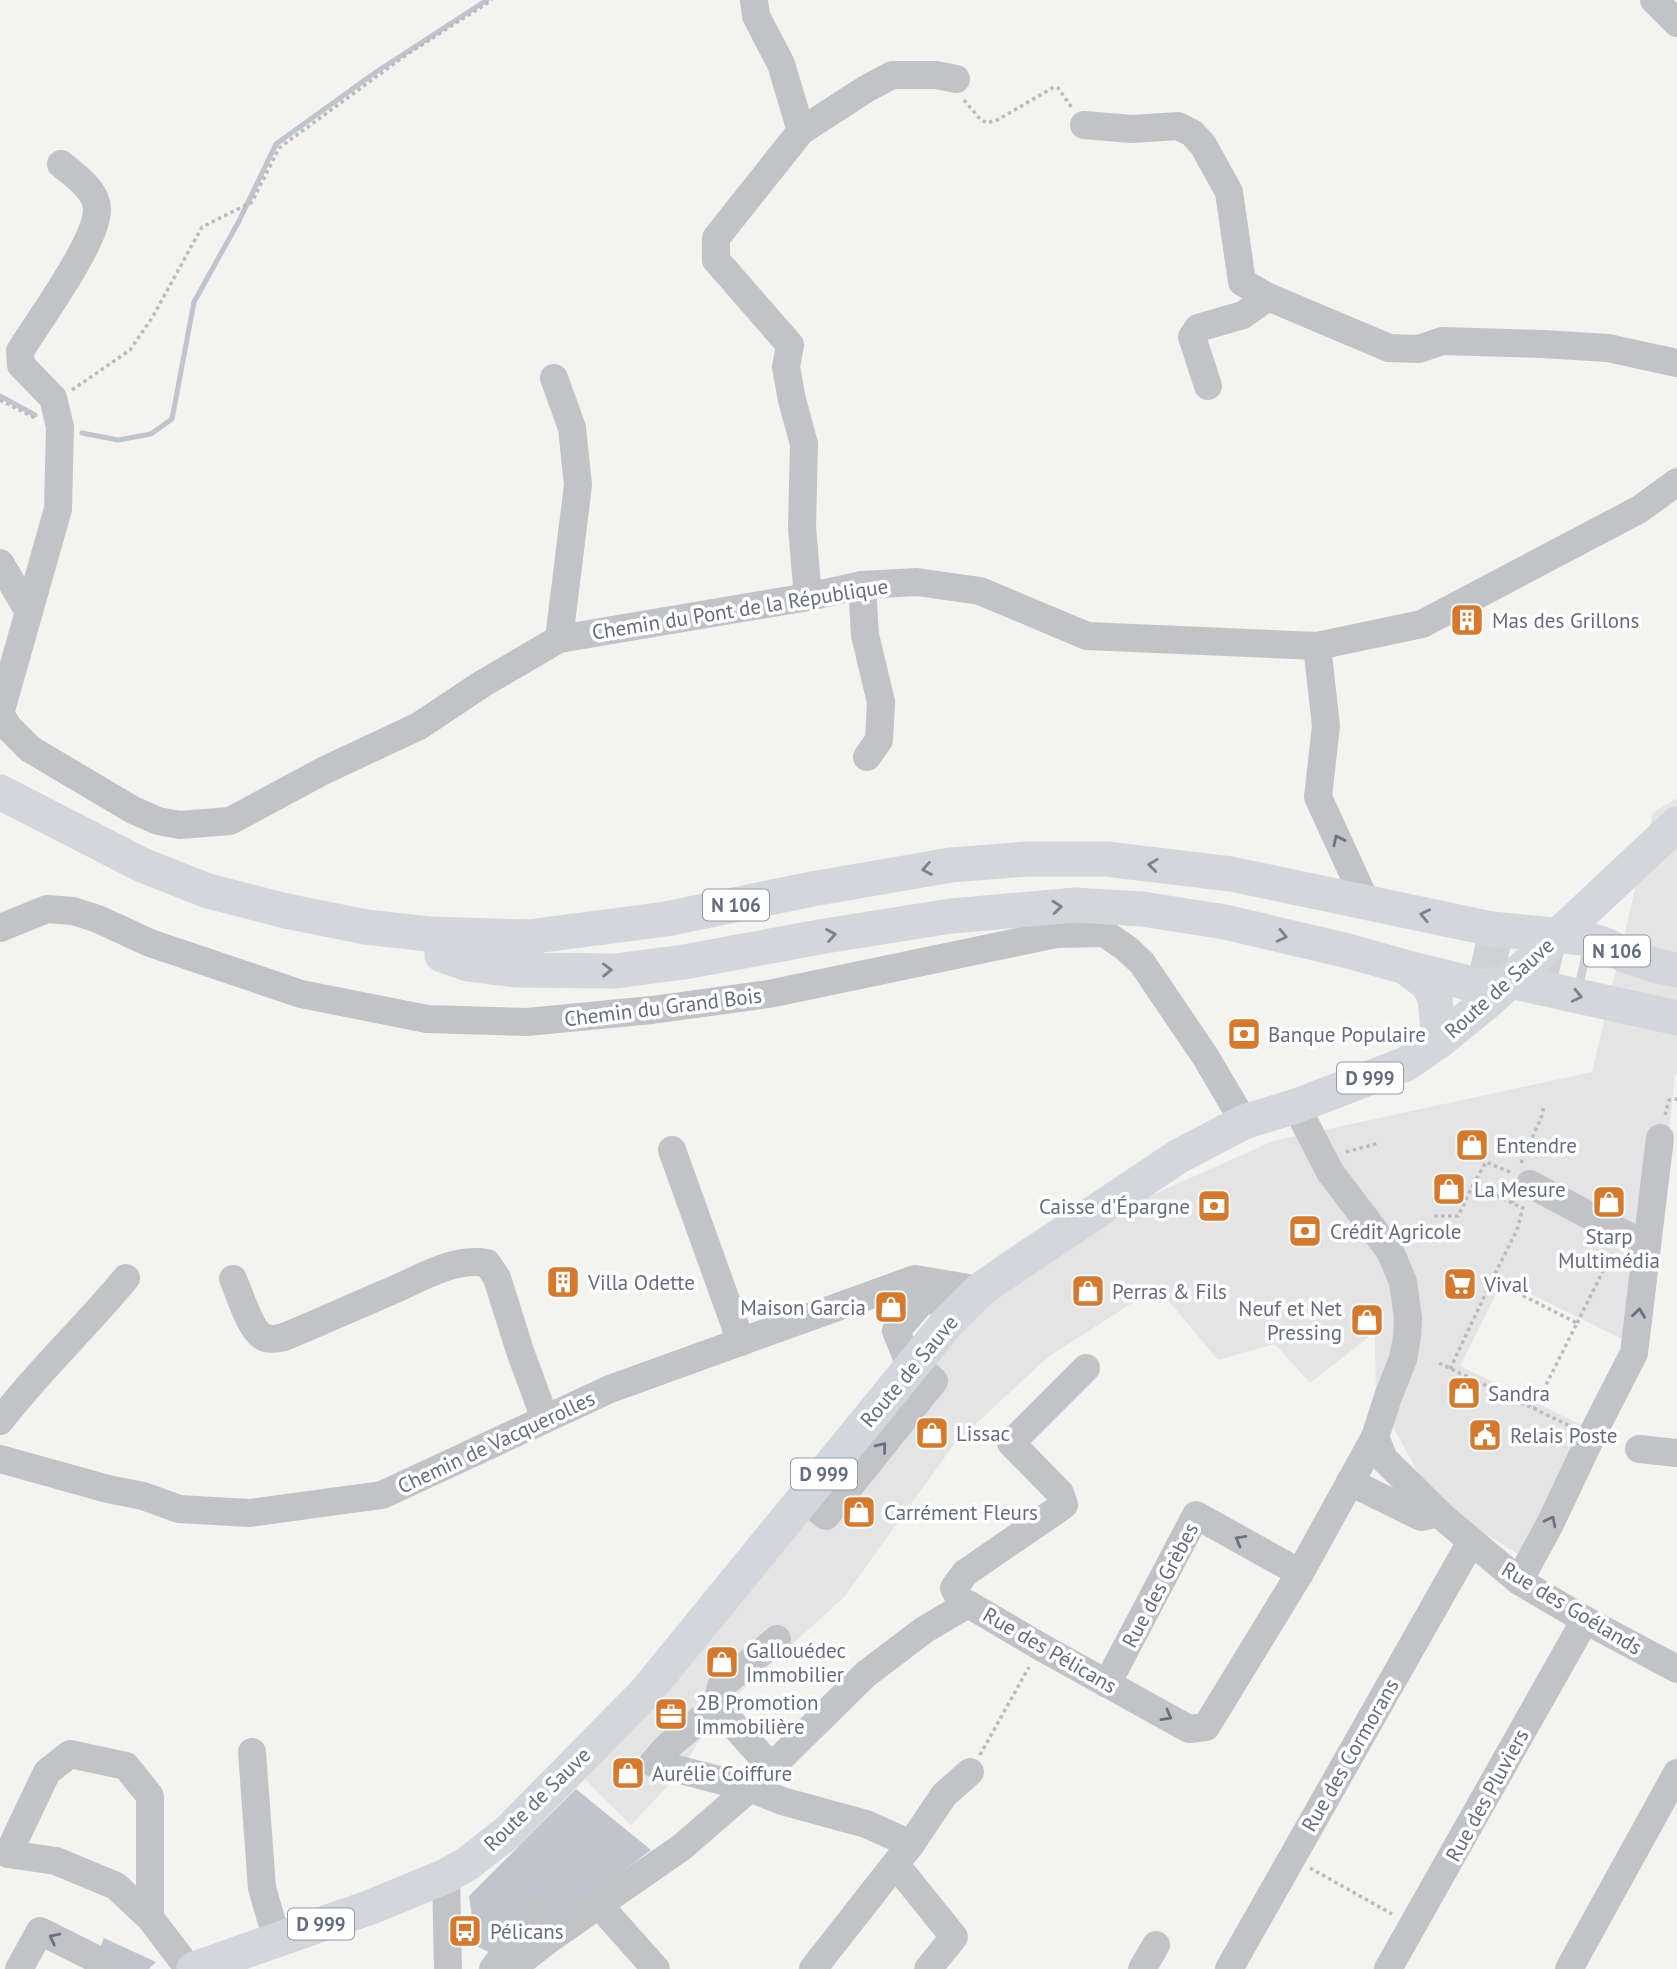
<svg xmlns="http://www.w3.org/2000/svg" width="1677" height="1969" viewBox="0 0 1677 1969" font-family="'PT Sans',sans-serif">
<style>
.built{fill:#e3e4e3}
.water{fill:#bec5cc}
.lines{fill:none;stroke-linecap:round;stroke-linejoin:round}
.stream{stroke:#bec5cc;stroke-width:5}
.major-tunnel{stroke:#cfd2d3;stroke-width:35;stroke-dasharray:35 18;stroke-linecap:butt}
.path{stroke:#babbbe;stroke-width:3.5;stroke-dasharray:3.5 3.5;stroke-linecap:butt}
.minor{stroke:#c1c3c7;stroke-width:28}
.major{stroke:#d3d6db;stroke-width:35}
.oneway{stroke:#697183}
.oneway2{stroke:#7a8291}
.labels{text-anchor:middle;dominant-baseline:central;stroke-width:7;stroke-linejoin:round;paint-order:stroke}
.shield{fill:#fff;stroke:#9299a5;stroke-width:2}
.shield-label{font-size:19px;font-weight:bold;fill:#646d7f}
.street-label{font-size:21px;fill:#646d7f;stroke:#fff}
.poi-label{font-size:21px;fill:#646d7f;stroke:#fff;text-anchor:start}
</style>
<rect width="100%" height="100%" fill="#f3f3ef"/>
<!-- built -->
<polygon class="built" points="1677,798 1677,1074 1675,1075 1644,1350 1503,1280 1460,1366 1600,1434 1540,1568 1434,1501 1376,1396 1375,1332 1310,1383 1275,1344 1218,1360 1157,1287 1048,1357 955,1443 844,1597 714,1716 679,1774 631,1825 584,1778 1009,1259 1273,1141 1592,1072 1653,813"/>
<!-- water -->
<g class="water">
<polygon points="576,1789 651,1850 506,1960 476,1946 469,1896"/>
<polygon points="104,1938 156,1962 149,1969 111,1969 99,1950"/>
</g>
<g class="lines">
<!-- stream -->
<g class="stream">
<polyline points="0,396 35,415"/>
<polyline points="82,433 118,440 151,434 172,419 194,302 239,221 276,144 376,72 487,0"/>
</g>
<!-- major-tunnel -->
<polyline class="major-tunnel" points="1474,950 1586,974"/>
<!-- path -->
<g class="path">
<polyline points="964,100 980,119 987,123 997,120 1054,87 1058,88 1072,108"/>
<polyline points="72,390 130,350 152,318 202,227 252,202 279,148 406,55 492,0"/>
<polyline points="0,400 35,418"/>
<polyline points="1665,1115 1669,1100 1677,1099"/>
<polyline points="1346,1152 1379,1143"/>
<polyline points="1521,1163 1541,1118 1544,1106"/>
<polyline points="1473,1185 1486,1162 1512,1173"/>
<polyline points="1434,1216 1458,1216 1473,1185 1512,1203"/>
<polyline points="1492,1280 1517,1230 1523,1208 1512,1203 1514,1198"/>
<polyline points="1577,1323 1612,1253"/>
<polyline points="1439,1363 1570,1426"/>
<polyline points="1450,1369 1492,1280 1577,1323 1534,1409"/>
<polyline points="980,1755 1029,1667"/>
<polyline points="1310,1868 1392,1914"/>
</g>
<!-- minor -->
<g class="minor">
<polyline points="754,0 756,16 781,64 801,131"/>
<polyline points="1654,0 1677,23"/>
<polyline points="1084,125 1132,129 1178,126 1192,133 1203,145 1229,192 1242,282 1268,297 1389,348 1419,349 1442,341 1543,344 1608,348 1677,363"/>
<path d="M 61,164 C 74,175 97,190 97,209 C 98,240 38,322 20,351 L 21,365 L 53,398 L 60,427 L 58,509 L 0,714 L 9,728 L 30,749 L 133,810 L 158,821 L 180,825 L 230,821 L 323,771 L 419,726 L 482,684 L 559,639 L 808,597 L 862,585 L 917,582 L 980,591 L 1087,636 L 1317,646 L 1422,624 L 1640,509 L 1677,482"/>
<polyline points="554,378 572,428 578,485 559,639"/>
<polyline points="1208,386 1192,337 1198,328 1243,315 1268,297"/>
<polyline points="0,563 28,610"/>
<polyline points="862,585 865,635 881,702 879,740 867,757"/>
<polyline points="808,597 802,527 804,444 792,400 786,367 790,345 716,260 716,238 801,131 866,89 892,75 936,75 956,79"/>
<polyline points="1317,646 1326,726 1318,797 1366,902"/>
<polyline points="0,928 47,909 73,911 98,919 150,943 301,994 427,1019 527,1022 652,1010 769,994 1056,934 1104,933 1126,948 1142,963 1205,1056 1244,1122"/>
<polyline points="1296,1106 1330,1172 1390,1251 1403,1282 1408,1318 1407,1337 1403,1359 1388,1397 1375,1437 1384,1459 1444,1518 1519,1581 1585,1620 1677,1669"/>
<polyline points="672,1150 741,1342"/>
<polyline points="1530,1184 1647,1246"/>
<path d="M 233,1279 C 239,1292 250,1329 262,1336 C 268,1340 277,1339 284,1337 C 318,1323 351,1308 384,1294 C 417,1281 451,1257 487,1263 L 497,1278 L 520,1351 L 545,1419"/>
<polyline points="911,1368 896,1331 921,1302 935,1299 961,1308"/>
<path d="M 0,1421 C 39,1370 86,1327 126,1278"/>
<polyline points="1639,1449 1677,1453"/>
<polyline points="0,1459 108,1489 143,1496 179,1509 249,1513 382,1495 610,1389 915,1279 980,1290"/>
<polyline points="1350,1482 1421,1517 1439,1513"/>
<polyline points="805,1499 826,1516 934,1381 914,1364"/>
<polyline points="1519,1581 1550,1524 1594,1431 1634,1353 1660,1138"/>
<polyline points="963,1606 954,1588 965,1573 1064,1505 1060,1493 1011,1443 1086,1368"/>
<polyline points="777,1639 721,1686 717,1706 667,1747 653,1763 750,1788 782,1801 866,1824 911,1844 944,1795 970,1772"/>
<polyline points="1107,1684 1196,1515 1300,1573"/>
<polyline points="717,1706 771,1767"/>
<polyline points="252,1752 262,1888 277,1940"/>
<polyline points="896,1865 954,1937 928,1969"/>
<polyline points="446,1876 448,1969"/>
<polyline points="599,1905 656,1969"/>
<polyline points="150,1918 150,1796 126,1766 70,1754 47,1772 8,1854 56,1861 116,1886 150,1918 189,1969"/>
<polyline points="19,1969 40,1931 92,1957 103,1969"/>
<polyline points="493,1969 540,1907"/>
<polyline points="511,1969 551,1938 682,1847 750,1788 866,1674 924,1630 968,1604 1041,1647 1189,1729 1206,1727 1300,1573 1375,1437"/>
<polyline points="813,1969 911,1844"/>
<polyline points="1142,1969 1156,1945"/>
<polyline points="1229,1969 1471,1542"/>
<polyline points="1388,1969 1585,1620"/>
<polyline points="1569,1969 1677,1773"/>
</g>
<!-- major -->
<g class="major">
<polyline points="0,792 142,865 208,891 286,911 366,927 429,934 528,937 666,919 812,889 951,865 1027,859 1106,859 1231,874 1492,929 1582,938 1603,944 1627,956 1657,966 1677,970"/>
<polyline points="442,955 468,964 515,970 615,971 684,962 825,936 951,916 1075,905 1142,909 1225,922 1348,951 1405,967 1428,984 1435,998 1439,1041"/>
<polyline points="1408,968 1461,981 1479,988 1510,981 1677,1018"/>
<polyline points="194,1969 371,1907 446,1876 467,1864 508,1832 645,1693 947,1323 980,1290 1013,1267 1179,1156 1244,1122 1296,1106 1406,1064 1439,1041 1486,1003 1677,824"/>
</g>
</g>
<!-- one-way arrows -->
<defs><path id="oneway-chevron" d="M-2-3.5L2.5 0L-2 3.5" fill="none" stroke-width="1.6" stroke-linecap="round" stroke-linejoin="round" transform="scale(1.75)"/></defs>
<g class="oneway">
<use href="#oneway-chevron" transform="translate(1338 840) rotate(-115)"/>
<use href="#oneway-chevron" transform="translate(1639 1313) rotate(-83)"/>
<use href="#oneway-chevron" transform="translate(882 1447) rotate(-51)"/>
<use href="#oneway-chevron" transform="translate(1551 1521) rotate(-63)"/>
<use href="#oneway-chevron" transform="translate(1240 1540) rotate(-151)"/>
<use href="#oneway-chevron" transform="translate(1167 1716) rotate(29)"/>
<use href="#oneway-chevron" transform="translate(54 1938) rotate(-153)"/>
</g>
<g class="oneway2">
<use href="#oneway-chevron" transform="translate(1153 865) rotate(-173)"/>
<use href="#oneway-chevron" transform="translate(927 869) rotate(170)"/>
<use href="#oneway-chevron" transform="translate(1057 907) rotate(-5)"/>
<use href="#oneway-chevron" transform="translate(1425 915) rotate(-168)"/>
<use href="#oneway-chevron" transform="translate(831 935) rotate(-9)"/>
<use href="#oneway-chevron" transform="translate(1282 936) rotate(13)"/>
<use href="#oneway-chevron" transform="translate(607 970) rotate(-1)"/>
<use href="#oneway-chevron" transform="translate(1577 996) rotate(13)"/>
</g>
<!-- icons -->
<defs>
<symbol id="building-square" viewBox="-11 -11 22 22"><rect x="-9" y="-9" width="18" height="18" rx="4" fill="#d6792d" stroke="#fff"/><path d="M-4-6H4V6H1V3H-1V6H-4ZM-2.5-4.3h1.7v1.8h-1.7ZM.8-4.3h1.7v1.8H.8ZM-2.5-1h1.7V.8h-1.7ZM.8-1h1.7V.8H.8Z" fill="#fff"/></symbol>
<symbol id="bank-square" viewBox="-11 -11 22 22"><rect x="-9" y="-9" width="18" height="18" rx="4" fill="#d6792d" stroke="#fff"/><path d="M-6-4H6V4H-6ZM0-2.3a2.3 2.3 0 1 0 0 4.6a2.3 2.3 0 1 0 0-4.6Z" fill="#fff"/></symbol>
<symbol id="shop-square" viewBox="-11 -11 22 22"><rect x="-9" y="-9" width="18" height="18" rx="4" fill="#d6792d" stroke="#fff"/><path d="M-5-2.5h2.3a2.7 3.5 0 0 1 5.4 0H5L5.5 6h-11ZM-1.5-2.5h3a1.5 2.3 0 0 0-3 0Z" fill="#fff"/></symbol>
<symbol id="supermarket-square" viewBox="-11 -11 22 22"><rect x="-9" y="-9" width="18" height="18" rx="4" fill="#d6792d" stroke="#fff"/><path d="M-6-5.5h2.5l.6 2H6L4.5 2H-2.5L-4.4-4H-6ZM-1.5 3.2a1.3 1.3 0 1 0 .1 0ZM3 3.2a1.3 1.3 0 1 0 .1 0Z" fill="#fff"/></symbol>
<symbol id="civic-square" viewBox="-11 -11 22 22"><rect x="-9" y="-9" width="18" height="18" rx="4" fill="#d6792d" stroke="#fff"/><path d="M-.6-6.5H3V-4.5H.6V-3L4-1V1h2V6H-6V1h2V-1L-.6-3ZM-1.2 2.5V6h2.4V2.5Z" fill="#fff"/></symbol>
<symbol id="office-square" viewBox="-11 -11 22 22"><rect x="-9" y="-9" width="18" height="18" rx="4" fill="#d6792d" stroke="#fff"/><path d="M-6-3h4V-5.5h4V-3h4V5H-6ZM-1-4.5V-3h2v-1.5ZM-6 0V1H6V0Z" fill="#fff"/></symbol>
<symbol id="bus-square" viewBox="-11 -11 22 22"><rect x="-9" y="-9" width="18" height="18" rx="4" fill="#d6792d" stroke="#fff"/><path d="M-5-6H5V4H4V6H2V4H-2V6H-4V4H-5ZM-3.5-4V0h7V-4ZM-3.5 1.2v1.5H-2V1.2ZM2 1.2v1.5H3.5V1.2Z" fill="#fff"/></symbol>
</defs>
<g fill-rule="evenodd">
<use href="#building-square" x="1448" y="601" width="38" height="38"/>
<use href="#bank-square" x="1225" y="1015" width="38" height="38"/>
<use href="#shop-square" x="1453" y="1126" width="38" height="38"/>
<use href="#shop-square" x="1430" y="1170" width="38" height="38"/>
<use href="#shop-square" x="1590" y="1183" width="38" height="38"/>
<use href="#bank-square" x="1195" y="1187" width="38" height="38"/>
<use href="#bank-square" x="1286" y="1212" width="38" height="38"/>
<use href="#building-square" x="544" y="1263" width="38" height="38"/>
<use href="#supermarket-square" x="1441" y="1265" width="38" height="38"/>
<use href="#shop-square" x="1069" y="1272" width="38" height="38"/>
<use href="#shop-square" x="872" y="1288" width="38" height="38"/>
<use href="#shop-square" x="1348" y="1301" width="38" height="38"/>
<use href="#shop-square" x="1445" y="1374" width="38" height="38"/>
<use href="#shop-square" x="913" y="1414" width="38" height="38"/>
<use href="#civic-square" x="1466" y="1416" width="38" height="38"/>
<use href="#shop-square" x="840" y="1493" width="38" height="38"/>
<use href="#shop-square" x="703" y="1643" width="38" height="38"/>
<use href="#office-square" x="652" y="1695" width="38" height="38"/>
<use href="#shop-square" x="609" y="1754" width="38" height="38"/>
<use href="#bus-square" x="446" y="1912" width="38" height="38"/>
</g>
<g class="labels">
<!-- shield labels -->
<g class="shield">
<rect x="703" y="889.5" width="66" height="31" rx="5"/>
<rect x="1584" y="935.5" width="66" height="31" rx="5"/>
<rect x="1337" y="1062.5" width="66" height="31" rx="5"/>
<rect x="791" y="1458.5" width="66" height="31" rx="5"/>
<rect x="288" y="1908.5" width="66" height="31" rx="5"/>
</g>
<g class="shield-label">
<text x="736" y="905">N 106</text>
<text x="1617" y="951">N 106</text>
<text x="1370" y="1078">D 999</text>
<text x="824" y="1474">D 999</text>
<text x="321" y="1924">D 999</text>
</g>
<!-- street labels -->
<g class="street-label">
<text transform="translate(740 609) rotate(-9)">Chemin du Pont de la République</text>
<text transform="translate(1499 988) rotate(-42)">Route de Sauve</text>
<text transform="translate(663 1007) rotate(-7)">Chemin du Grand Bois</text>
<text transform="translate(909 1371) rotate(-50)">Route de Sauve</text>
<text transform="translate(496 1442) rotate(-25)">Chemin de Vacquerolles</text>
<text transform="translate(1160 1585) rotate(-62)">Rue des Grèbes</text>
<text transform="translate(1572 1608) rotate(31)">Rue des Goélands</text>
<text transform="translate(1050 1650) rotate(30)">Rue des Pélicans</text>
<text transform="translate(1350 1755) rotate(-60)">Rue des Cormorans</text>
<text transform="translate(1487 1795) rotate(-61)">Rue des Pluviers</text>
<text transform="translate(537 1799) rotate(-44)">Route de Sauve</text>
</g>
<!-- poi labels -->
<g class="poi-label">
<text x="1492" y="620">Mas des Grillons</text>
<text x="1268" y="1034">Banque Populaire</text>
<text x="1496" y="1145">Entendre</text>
<text x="1474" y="1189">La Mesure</text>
<text x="1190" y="1206" text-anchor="end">Caisse d'Épargne</text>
<text x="1330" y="1231">Crédit Agricole</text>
<text x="1609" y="1236" text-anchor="middle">Starp<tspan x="1609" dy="24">Multimédia</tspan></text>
<text x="588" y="1282">Villa Odette</text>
<text x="1484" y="1284">Vival</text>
<text x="1112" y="1291">Perras &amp; Fils</text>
<text x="866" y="1307" text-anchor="end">Maison Garcia</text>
<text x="1342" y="1308" text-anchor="end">Neuf et Net<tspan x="1342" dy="24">Pressing</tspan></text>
<text x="1488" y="1393">Sandra</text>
<text x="956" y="1433">Lissac</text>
<text x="1510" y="1435">Relais Poste</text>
<text x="884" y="1512">Carrément Fleurs</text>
<text x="746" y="1650">Gallouédec<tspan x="746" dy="24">Immobilier</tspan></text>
<text x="696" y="1702">2B Promotion<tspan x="696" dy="24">Immobilière</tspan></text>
<text x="652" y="1773">Aurélie Coiffure</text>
<text x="490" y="1931">Pélicans</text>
</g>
</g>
</svg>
